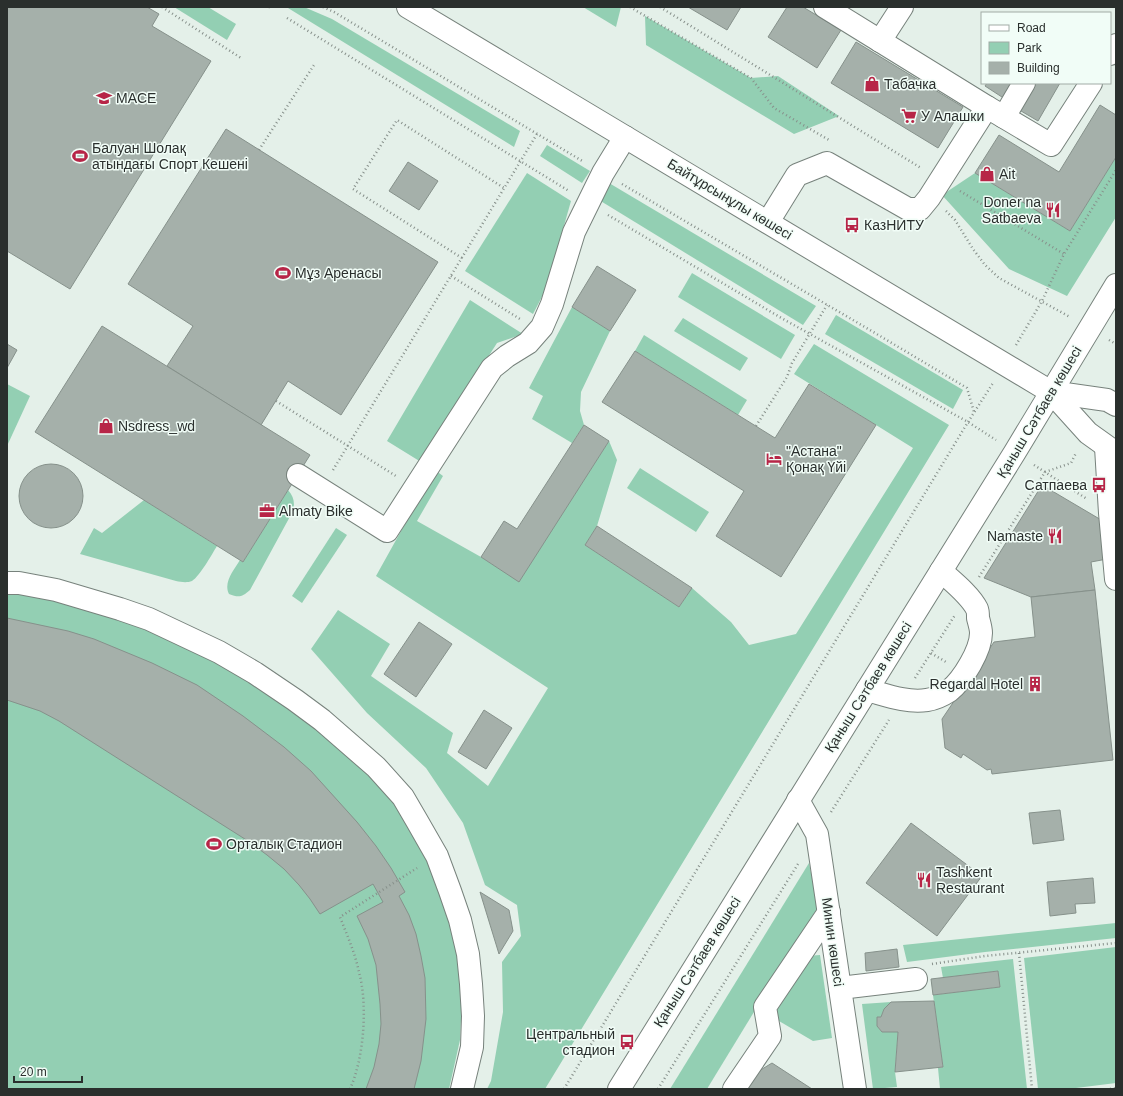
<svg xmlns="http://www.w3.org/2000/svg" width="1123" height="1096" viewBox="0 0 1123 1096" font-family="Arial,sans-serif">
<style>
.green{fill:#93cfb3}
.building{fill:#a5b0aa;stroke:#86918b}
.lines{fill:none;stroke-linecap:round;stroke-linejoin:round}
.minor-casing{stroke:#77827c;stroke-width:24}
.major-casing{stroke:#77827c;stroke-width:24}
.path{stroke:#87908b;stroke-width:2.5;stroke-dasharray:1 3;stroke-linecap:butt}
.minor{stroke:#fff;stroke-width:22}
.major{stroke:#fff;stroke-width:22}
.labels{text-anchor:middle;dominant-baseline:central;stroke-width:3;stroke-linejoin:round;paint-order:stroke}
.poi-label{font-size:14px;fill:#2a2f2d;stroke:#f1fdf7;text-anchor:start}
.street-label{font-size:14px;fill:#2a2f2d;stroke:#f1fdf7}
</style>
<rect width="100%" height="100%" fill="#e4f0e9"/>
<!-- green -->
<g class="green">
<polygon points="174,7 208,7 236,24 227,40"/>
<polygon points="288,7 304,7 332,19 520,131 514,147 288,8"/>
<polygon points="583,7 621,7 616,27"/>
<polygon points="645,16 751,78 778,76 839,116 794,134 646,45"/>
<polygon points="547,145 590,171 582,183 540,156"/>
<polygon points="1116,157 1116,217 1067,296 1009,269 942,195 975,173 1070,231"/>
<polygon points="527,173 571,201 546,289 533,314 465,271"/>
<polygon points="609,183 816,306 803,325 599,200"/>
<polygon points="692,273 795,335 781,359 678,297"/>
<polygon points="470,300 523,334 497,343 421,462 387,441"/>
<polygon points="572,307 610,331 581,392 580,411 584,425 572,443 532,419 543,396 529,388"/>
<polygon points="836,315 963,390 953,409 825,334"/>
<polygon points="683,318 748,358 740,371 674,331"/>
<polygon points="644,335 747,400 738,415 635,351"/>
<polygon points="814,344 949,425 545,1089 487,1089 491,1081 503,1012 502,962 521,936 517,905 485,885 463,823 426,768 367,713 311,649 338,610 390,644 371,676 453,733 447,753 488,786 548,688 376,576 435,470 443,476 417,521 481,557 519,581 609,441 617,460 597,526 585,545 679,607 692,588 731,622 749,645 796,634 913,448 794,374"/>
<polygon points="7,384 30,396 7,446"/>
<polygon points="640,468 709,512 696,532 627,488"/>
<path d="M 288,490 C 294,497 295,503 293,511 L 250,590 C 242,597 239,598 229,594 C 223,582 234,570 240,560 L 243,562 Z"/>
<path d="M 144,500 L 217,546 C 212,554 200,576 192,581 C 187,583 181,582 176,581 L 80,554 L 94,528 L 102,533 Z"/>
<polygon points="336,528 347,535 302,603 292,596"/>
<polygon points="7,591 69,601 181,640 287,702 389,792 434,868 459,954 462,999 460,1040 449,1089 7,1089"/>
<polygon points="809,863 818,907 707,1089 670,1089"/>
<polygon points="1116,923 1116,938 985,952 907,962 903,945"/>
<polygon points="1116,947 1116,1083 1068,1089 1038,1089 1024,958"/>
<polygon points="820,955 832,1038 813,1041 779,1021 774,1005 807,956"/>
<polygon points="1013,959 1027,1089 940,1089 938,1068 943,1067 933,995 1000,987 998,971 943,978 941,967"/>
<polygon points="891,1002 884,1009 881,1017 877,1017 877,1026 882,1032 898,1032 895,1072 897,1087 873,1089 862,1004"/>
</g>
<!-- building -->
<g class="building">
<polygon points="7,7 147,7 159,14 152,26 211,61 70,289 7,251"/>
<polygon points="688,7 741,7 727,30"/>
<polygon points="787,7 803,7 841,30 817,68 768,37"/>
<polygon points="856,42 963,107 938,148 831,83"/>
<polygon points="987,83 1015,83 1005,99 985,86"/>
<polygon points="1031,83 1060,83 1038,121 1016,108"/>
<polygon points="1100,105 1116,115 1116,157 1070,231 975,173 999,135 1059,172"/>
<polygon points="226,129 438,262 341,415 288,381 261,425 167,366 193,326 128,284"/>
<polygon points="408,162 438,181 419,210 389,191"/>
<polygon points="597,266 636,290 610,331 572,307"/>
<polygon points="102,326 310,455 243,562 35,432"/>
<polygon points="7,344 17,350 7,368"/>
<polygon points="635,351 775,438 809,384 876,425 781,577 716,536 744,491 602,402"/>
<polygon points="584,425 609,441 519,582 481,557 504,521 517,529"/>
<circle cx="51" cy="496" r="32"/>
<polygon points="1042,485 1103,521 1107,559 1091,562 1095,590 1031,597 984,578"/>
<polygon points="597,526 692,588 679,607 585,545"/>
<polygon points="1095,590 1113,760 992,774 991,769 987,770 963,754 961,758 945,748 942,719 994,642 1035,637 1031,597"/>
<polygon points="7,618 68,631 94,639 152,663 197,685 243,716 284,747 311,771 357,822 376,846 391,868 405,892 399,896 409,915 416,934 421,956 425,978 426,1019 421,1061 414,1089 366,1089 374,1067 379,1044 381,1024 380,1004 376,965 368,939 357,916 383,902 373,884 320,914 310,899 299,885 284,869 267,855 248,841 59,721 40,711 7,700"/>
<polygon points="419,622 452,644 416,697 384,674"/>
<polygon points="484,710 512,728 486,769 458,752"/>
<polygon points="1060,810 1064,840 1033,844 1029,813"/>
<polygon points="911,823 982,876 937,936 866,883"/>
<polygon points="1093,878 1095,903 1075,904 1076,913 1050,916 1047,882"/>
<polygon points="480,892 509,910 513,931 499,954"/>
<polygon points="897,949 899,967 866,971 865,953"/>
<polygon points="998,971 1000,987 933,995 931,979"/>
<polygon points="934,1001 943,1067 895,1072 898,1032 882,1032 877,1026 877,1017 881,1017 884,1009 891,1002"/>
<polygon points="772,1063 812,1089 747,1089 759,1071"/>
</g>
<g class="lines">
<defs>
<g id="minor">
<polyline points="825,7 987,107"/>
<polyline points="880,41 902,7"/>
<polyline points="1110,54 1116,45"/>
<polyline points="1004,117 1024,83"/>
<polyline points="768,222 797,175 827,163 908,209 920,209 929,198 987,107 1051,145 1091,83"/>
<polyline points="1051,392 1088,433 1116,453"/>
<polyline points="1051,392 1107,400 1116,405"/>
<polyline points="1106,447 1110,513 1116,579"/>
<polyline points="298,475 387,531 492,368 507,356 528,343 542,327 552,304 574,232 603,173 625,137"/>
<polyline points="7,583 19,583 56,590 120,609 149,619 219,652 255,673 295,700 322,720 376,767 403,797 417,821 437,856 450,891 460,920 468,954 471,984 473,1016 472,1047 462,1089"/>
<path d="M 867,690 C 886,695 906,703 927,700 C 934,699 943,695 949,691 C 963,680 981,650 981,633 C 981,628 979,622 978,618 C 978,615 978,611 977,609 C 970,595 952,581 941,571"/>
<polyline points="798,800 817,834 855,1089"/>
<polyline points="840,988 916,979"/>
<polyline points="734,1089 770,1036 765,1007 829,912"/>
</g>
<g id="major">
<polyline points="408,7 1051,392"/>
<polyline points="619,1089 1015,452 1116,285"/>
</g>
</defs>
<!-- minor casing -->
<use href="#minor" class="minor-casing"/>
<!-- major casing -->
<use href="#major" class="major-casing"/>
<!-- path -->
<g class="path">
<polyline points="162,7 241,58"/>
<polyline points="269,7 271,8"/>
<polyline points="323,7 334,12 584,162"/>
<polyline points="630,7 751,78 774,108 829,140"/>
<polyline points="660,7 921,168"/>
<polyline points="287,18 569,191"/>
<polyline points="259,150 314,65"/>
<polyline points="622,184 875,333 967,388 974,412"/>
<polyline points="960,191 1064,254"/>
<polyline points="946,211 955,220 973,249 985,265 999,278 1070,317"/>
<polyline points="608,215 783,319 968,422 996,440"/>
<polyline points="462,258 353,189 397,120 504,188"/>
<polyline points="451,276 520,319"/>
<polyline points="1109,340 1116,344"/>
<polyline points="1016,345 1042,301 1064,254 1116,170"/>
<polyline points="276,401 396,476"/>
<polyline points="756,426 787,377 792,363 827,305"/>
<polyline points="1034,465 1087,499"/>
<polyline points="333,470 537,134"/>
<polyline points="979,577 1045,472 1071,463 1076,453"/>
<polyline points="931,653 946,662"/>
<polyline points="915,678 955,615"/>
<polyline points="831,812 889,720"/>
<polyline points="1019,953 1032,1089"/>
<polyline points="932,964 985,956 1116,943"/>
<path d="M 350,1089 C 364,1058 368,1005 359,972 C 355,953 347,935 340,917 L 417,868"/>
<polyline points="564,1089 968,422 993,383"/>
<polyline points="658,1089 798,864"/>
<polyline points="1110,1089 1116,1088"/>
</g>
<!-- minor -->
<use href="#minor" class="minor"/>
<!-- major -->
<use href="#major" class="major"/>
</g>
<!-- icons -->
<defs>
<symbol id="shop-bare" viewBox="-9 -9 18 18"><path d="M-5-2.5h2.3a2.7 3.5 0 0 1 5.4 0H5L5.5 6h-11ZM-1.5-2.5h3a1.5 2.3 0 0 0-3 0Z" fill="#b72547" stroke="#f1fdf7" stroke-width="2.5" paint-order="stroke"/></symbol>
<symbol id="school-bare" viewBox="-9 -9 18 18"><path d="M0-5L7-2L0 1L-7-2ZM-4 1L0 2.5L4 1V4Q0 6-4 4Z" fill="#b72547" stroke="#f1fdf7" stroke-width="2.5" paint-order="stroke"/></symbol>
<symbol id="supermarket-bare" viewBox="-9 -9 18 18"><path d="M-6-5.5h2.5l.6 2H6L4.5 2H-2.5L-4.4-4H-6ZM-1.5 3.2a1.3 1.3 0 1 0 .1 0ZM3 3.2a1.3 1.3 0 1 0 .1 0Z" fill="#b72547" stroke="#f1fdf7" stroke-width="2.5" paint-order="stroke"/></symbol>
<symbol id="stadium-bare" viewBox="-9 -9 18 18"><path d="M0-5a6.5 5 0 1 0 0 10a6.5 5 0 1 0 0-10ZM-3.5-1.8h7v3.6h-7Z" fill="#b72547" stroke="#f1fdf7" stroke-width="2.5" paint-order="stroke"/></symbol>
<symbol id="restaurant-bare" viewBox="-9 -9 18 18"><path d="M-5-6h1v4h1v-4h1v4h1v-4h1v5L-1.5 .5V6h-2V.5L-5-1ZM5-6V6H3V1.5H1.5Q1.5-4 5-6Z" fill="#b72547" stroke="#f1fdf7" stroke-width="2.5" paint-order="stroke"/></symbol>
<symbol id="bus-bare" viewBox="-9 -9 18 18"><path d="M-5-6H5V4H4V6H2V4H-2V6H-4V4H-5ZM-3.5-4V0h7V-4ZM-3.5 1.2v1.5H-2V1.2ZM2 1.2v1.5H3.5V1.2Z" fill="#b72547" stroke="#f1fdf7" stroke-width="2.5" paint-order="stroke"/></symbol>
<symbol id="hotel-bare" viewBox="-9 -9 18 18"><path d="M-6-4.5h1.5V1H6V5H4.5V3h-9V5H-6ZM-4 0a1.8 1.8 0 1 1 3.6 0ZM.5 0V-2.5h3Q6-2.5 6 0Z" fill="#b72547" stroke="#f1fdf7" stroke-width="2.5" paint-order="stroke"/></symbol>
<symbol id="office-bare" viewBox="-9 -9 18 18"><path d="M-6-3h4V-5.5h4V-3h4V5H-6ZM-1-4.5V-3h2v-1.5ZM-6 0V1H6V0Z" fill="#b72547" stroke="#f1fdf7" stroke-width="2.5" paint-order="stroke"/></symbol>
<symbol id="building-bare" viewBox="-9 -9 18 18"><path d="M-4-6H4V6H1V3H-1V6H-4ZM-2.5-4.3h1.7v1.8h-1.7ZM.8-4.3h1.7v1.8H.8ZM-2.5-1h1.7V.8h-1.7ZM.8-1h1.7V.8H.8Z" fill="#b72547" stroke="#f1fdf7" stroke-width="2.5" paint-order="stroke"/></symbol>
</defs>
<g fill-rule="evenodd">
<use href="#shop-bare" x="861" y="73" width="22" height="22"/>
<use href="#school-bare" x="93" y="87" width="22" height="22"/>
<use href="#supermarket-bare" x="898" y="105" width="22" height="22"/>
<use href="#stadium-bare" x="69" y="145" width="22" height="22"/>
<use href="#shop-bare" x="976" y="163" width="22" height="22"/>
<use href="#restaurant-bare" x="1042" y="199" width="22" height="22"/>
<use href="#bus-bare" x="841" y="214" width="22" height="22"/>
<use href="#stadium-bare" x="272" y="262" width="22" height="22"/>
<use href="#shop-bare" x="95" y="415" width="22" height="22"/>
<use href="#hotel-bare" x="763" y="448" width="22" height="22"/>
<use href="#bus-bare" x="1088" y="474" width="22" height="22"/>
<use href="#office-bare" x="256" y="500" width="22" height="22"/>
<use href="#restaurant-bare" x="1044" y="525" width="22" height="22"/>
<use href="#building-bare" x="1024" y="673" width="22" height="22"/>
<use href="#stadium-bare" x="203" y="833" width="22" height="22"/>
<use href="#restaurant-bare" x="913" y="869" width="22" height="22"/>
<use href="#bus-bare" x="616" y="1031" width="22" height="22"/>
</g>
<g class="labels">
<!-- poi labels -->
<g class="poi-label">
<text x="884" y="84">Табачка</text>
<text x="116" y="98">MACE</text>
<text x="921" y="116">У Алашки</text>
<text x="92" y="148">Балуан Шолақ<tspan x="92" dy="16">атындағы Спорт Кешені</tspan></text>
<text x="999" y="174">Ait</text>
<text x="1041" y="202" text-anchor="end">Doner na<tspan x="1041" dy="16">Satbaeva</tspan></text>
<text x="864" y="225">КазНИТУ</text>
<text x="295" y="273">Мұз Аренасы</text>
<text x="118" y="426">Nsdress_wd</text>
<text x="786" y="451">"Астана"<tspan x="786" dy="16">Қонақ Үйі</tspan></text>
<text x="1087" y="485" text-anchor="end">Сатпаева</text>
<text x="279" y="511">Almaty Bike</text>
<text x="1043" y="536" text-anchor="end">Namaste</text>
<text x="1023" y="684" text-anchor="end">Regardal Hotel</text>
<text x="226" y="844">Орталық Стадион</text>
<text x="936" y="872">Tashkent<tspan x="936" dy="16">Restaurant</tspan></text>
<text x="615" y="1034" text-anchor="end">Центральный<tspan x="615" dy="16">стадион</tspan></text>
</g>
<!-- street labels -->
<g class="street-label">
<text transform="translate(730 199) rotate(31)">Байтұрсынұлы көшесі</text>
<text transform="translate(1039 412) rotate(-59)">Қаныш Сәтбаев көшесі</text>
<text transform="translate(868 687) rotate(-58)">Қаныш Сәтбаев көшесі</text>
<text transform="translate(833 942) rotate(82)">Минин көшесі</text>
<text transform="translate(697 962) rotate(-58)">Қаныш Сәтбаев көшесі</text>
</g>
</g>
<!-- border -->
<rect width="1123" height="1096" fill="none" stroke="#2a2f2d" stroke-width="16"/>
<!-- legend -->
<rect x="981" y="12" width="130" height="72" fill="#f1fdf7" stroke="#a1aba6"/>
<rect x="989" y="25" width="20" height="6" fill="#ffffff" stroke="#a1aba6"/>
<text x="1017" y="32" font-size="12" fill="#2a2f2d">Road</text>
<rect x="989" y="42" width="20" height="12" fill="#93cfb3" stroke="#a1aba6"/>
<text x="1017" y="52" font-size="12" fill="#2a2f2d">Park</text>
<rect x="989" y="62" width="20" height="12" fill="#a5b0aa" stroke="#a1aba6"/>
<text x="1017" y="72" font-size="12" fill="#2a2f2d">Building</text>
<!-- scale -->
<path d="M14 1076v6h68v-6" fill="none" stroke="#2a2f2d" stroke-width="2"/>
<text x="20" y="1076" font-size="12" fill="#2a2f2d" stroke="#f1fdf7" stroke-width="3" paint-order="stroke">20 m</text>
</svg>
